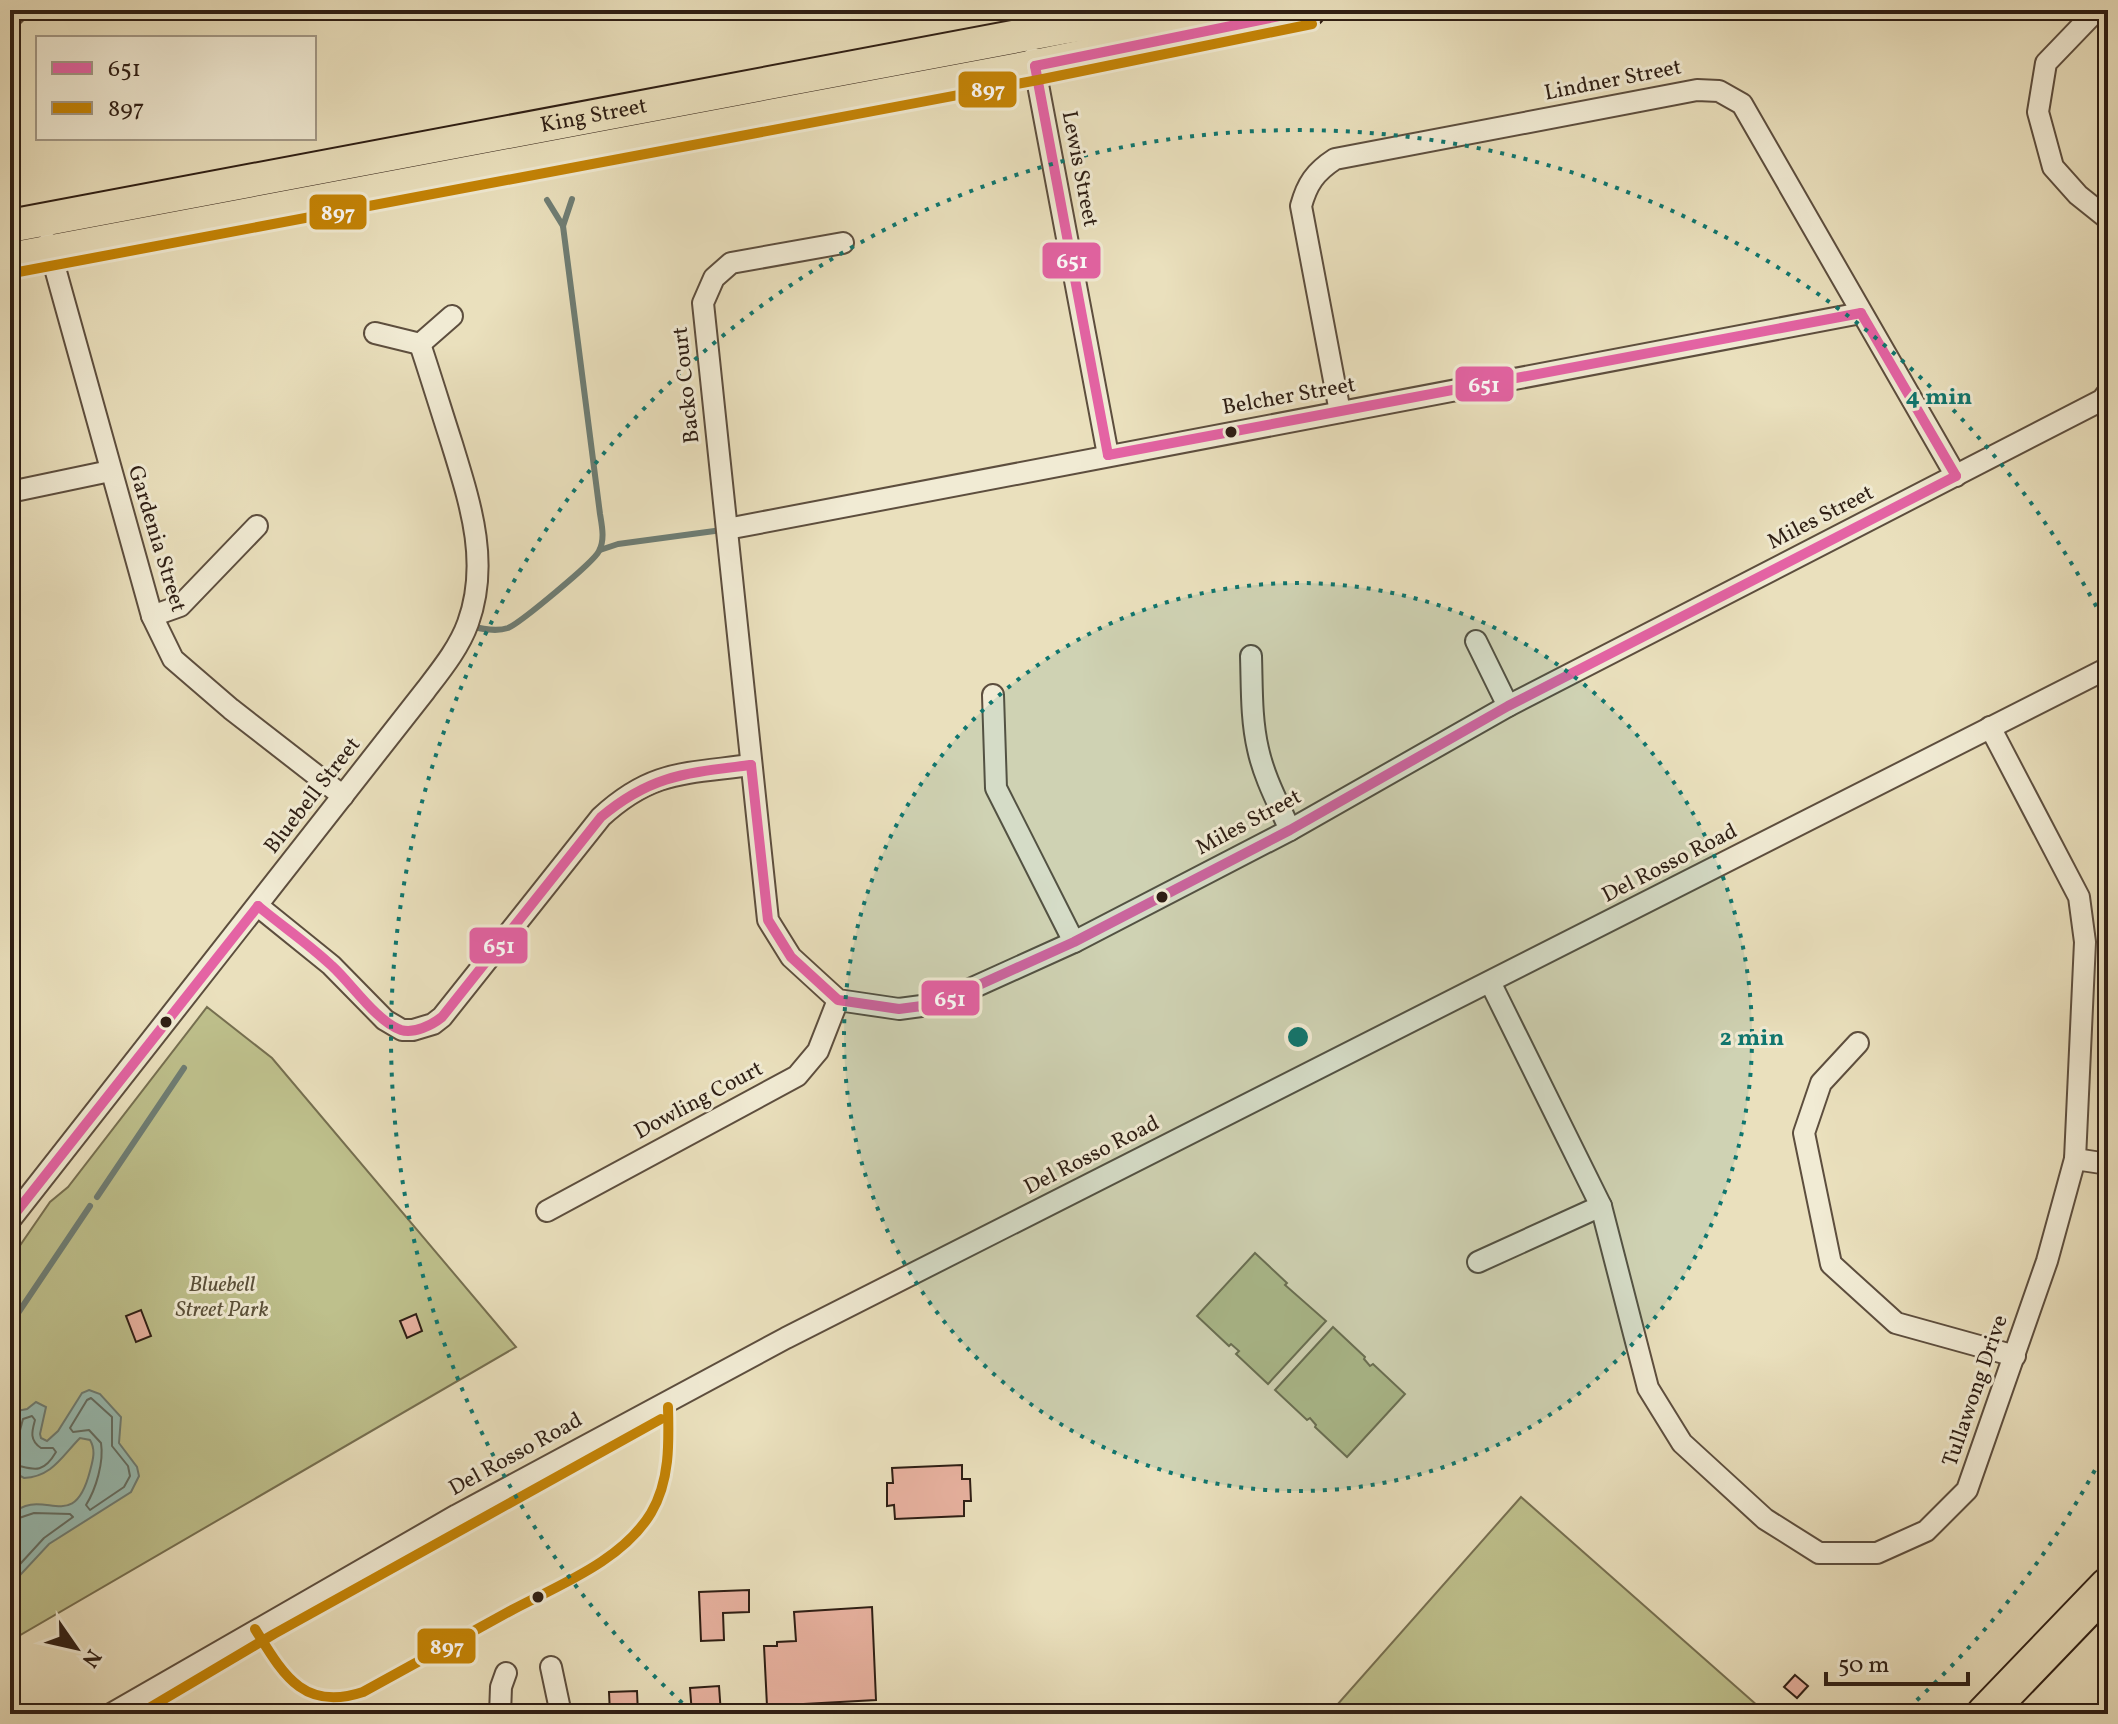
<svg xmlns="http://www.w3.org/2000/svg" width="2118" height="1724" viewBox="0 0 2118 1724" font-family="Vollkorn,serif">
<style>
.green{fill:#bec08c;stroke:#766f50;stroke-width:2}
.water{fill:#98bdb4;stroke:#6e7d74;stroke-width:2}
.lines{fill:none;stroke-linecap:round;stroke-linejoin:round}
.shore{stroke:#636e64;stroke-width:2}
.stream{stroke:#6e7d74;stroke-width:6}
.building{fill:#e8b2a0;stroke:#2e1e14;stroke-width:2}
.street-casing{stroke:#5d4e3e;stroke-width:24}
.primary-casing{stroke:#2e1e14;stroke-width:36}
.highway-casing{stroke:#2e1e14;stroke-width:40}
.street{stroke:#f1ebd4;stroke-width:20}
.primary{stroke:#eae0bd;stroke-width:32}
.highway{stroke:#eae0bd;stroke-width:36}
.bus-1-casing{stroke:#f1ebd4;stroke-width:16}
.bus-2-casing{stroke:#f1ebd4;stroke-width:16}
.bus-1{stroke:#e463a4;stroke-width:10}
.bus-2{stroke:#c58405;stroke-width:10}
.ring{fill:none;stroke:#0f766e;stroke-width:4;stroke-dasharray:4 8}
.bus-dot{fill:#2e1e14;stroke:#f1ebd4;stroke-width:3}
.labels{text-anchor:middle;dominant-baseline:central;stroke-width:6;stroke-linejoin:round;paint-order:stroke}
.street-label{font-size:22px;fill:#2e1e14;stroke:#f1ebd4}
.park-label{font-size:22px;font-style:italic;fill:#594f38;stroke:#f1ebd4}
.centre{fill:#0f766e;stroke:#f1ebd4;stroke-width:4}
.ring-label{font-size:24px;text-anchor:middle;font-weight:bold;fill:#0f766e;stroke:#f1ebd4;stroke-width:6;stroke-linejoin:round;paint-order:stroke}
.line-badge{stroke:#f1ebd4;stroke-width:3}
.badge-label{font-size:22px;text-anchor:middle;font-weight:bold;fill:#fff}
</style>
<rect width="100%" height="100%" fill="#eae0bd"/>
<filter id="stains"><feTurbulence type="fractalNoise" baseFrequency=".0025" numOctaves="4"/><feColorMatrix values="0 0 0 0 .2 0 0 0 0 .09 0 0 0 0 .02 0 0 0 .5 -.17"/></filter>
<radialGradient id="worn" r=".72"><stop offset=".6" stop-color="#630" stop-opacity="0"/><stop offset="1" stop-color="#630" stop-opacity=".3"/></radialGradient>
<!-- green -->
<g class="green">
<polygon points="207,1007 272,1058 516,1347 10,1641 10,1260 50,1202 68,1187"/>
<polygon points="1255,1253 1287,1283 1285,1285 1326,1321 1268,1384 1236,1354 1239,1351 1231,1344 1229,1346 1197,1316"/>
<polygon points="1333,1327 1365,1357 1364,1359 1370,1366 1373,1364 1405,1394 1347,1457 1315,1427 1316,1425 1310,1418 1307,1420 1275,1390"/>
<polygon points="1521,1497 1767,1714 1329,1714"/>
</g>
<!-- water -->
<path class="water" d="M 89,1390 L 100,1394 L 121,1417 L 119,1443 L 137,1467 L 139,1476 L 131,1492 L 49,1544 L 10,1586 L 11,1515 C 43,1484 73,1537 90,1471 C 93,1460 96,1450 90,1440 L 80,1438 C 62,1456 52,1477 24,1478 L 11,1471 L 10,1449 L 15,1423 L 10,1416 L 10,1406 L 17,1411 L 27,1409 L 36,1402 L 46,1407 L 40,1434 L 41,1438 L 47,1441 L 58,1431 L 82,1393 Z"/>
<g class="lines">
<!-- shore -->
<g class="shore">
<path d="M 91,1398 L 112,1417 L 112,1446 L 128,1466 L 130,1476 L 124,1487 L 90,1510 L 86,1505 C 96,1489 104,1462 101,1443 L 89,1430 L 73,1432 L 70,1428 L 87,1400 Z"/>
<path d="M 10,1437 L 19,1434 L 23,1419 L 32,1416 L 35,1420 C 32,1431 29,1440 41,1448 L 53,1448 L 56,1452 C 41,1478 30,1467 10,1464"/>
<polyline points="10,1521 34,1513 70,1514 73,1517 44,1538 10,1575"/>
</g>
<!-- stream -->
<g class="stream">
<polyline points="563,226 572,199"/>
<polyline points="600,550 618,544 722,530"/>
<path d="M 470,626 C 482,629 496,632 508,628 C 520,623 594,562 599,551 C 605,540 602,526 600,514 L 563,226 L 547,200"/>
<polyline points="97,1197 184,1068"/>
<polyline points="10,1325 90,1206"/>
</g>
</g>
<!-- building -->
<g class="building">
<polygon points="141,1310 151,1336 136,1342 126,1316"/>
<polygon points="416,1314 422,1331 407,1338 400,1321"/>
<polygon points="962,1465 962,1479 970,1479 971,1501 964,1501 964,1516 895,1519 894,1505 887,1506 887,1483 893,1483 892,1468"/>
<polygon points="749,1590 749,1612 723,1613 724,1640 701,1641 699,1592"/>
<polygon points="872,1607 876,1700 767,1706 764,1646 777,1646 777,1642 796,1641 794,1612"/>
<polygon points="1795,1675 1808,1686 1797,1698 1784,1687"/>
<polygon points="719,1686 721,1714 692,1714 690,1688"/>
<polygon points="637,1691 638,1714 610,1714 609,1692"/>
</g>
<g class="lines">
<defs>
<g id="street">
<polyline points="2096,11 2046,63 2038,112 2053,167 2078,195 2108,219"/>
<polyline points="10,18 18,10"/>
<polyline points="1033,58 1108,455"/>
<polyline points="48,243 152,616 173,659 231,709 343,796"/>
<polyline points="843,243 731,263 714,278 703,303 768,920 791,957 838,1000 899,1009 937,1004 1074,942 1290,830 1508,706 2102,400 2108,392"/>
<polyline points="375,333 420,344 452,316"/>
<path d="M 1340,412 L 1301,206 C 1307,184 1315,172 1335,159 L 1697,90 L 1719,91 L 1742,104 L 1956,476"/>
<polyline points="10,492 110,471"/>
<polyline points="727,529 1861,313"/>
<polyline points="152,616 180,606 257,526"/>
<polyline points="1476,641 1508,706"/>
<path d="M 1251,656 C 1252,687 1251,719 1258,749 C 1264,777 1278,803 1290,830"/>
<polyline points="993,695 996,788 1074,942"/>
<path d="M 258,906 L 331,965 L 385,1020 L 402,1030 L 413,1030 L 433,1024 L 442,1017 L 601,817 C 652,770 685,774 751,765"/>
<polyline points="1490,982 1601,1206 1648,1388 1682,1443 1765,1519 1819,1553 1877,1553 1926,1531 1967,1490 2047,1261 2075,1159 2085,942 2079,897 1990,727"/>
<polyline points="1858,1043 1821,1083 1804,1133 1831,1264 1896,1323 2015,1356"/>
<polyline points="2075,1159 2108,1164"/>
<polyline points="547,1211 797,1076 818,1051 838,1000"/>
<path d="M 10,1220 L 425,691 C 441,670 459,648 468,623 C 490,562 470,503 452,444 C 441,410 431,377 420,344"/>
<polyline points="1478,1262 1601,1206"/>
<polyline points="551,1667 561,1714"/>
<polyline points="111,1714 457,1515 786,1338 2108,668"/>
<polyline points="500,1714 501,1687 506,1673"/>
</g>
<g id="primary">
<path id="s1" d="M 10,226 L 1061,28 L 1177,10"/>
<polyline points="10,259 1035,66 1309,10"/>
</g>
<polyline id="highway" points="1985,1714 2108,1586"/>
</defs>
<!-- street casing -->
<use href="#street" class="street-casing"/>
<!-- primary casing -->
<use href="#primary" class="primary-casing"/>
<!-- highway casing -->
<use href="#highway" class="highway-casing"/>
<!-- street -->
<use href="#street" class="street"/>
<!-- primary -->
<use href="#primary" class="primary"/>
<!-- highway -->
<use href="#highway" class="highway"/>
<defs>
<g id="bus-1">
<polyline points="1035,66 1108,455"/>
<polyline points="1035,66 1309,10"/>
<polyline points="1861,313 1956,476"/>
<polyline points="1108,455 1861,313"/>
<polyline points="751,765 768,920 791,957 838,1000 899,1009 937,1004 1074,942 1290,830 1508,706 1956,476"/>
<path d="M 258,906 C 282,926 309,944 332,966 C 351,983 377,1022 401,1030 C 414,1034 432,1025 442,1017 L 601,817 C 652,774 688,773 751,765"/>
<polyline points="10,1220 258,906"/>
</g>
<g id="bus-2">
<polyline points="13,273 1038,80 1312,24"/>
<path d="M 255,1629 C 283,1674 303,1712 363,1692 C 413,1665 462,1637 512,1610 C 559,1585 622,1561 651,1513 C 670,1481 669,1443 668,1407"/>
<polyline points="139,1714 274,1634 661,1419"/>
</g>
</defs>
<!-- bus-1 casing -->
<use href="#bus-1" class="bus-1-casing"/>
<!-- bus-2 casing -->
<use href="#bus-2" class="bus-2-casing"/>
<!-- bus-1 -->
<use href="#bus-1" class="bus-1"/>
<!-- bus-2 -->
<use href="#bus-2" class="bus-2"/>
</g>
<!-- distance rings -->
<circle cx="1298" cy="1037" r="454" fill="#0f766e" fill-opacity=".12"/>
<g class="ring">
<circle cx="1298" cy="1037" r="454"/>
<path d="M2106 1449A907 907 0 0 1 1905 1711M691 1711A907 907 0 1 1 2106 625"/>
</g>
<!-- markers -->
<g class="bus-dot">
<circle cx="1231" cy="432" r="7"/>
<circle cx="1162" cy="897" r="7"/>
<circle cx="166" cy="1022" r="7"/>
<circle cx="538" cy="1597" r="7"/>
</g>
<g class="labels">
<!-- street labels -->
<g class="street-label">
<text transform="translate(1613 81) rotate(-11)">Lindner Street</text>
<text stroke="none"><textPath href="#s1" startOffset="594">King Street</textPath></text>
<text transform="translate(1079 169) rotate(79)">Lewis Street</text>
<text transform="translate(687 385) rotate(-96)">Backo Court</text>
<text transform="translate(1289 397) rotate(-10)">Belcher Street</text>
<text transform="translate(1821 518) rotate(-27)">Miles Street</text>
<text transform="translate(156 539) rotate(73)">Gardenia Street</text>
<text transform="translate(313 796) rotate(-52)">Bluebell Street</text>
<text transform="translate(1249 823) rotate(-28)">Miles Street</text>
<text transform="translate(1670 864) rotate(-27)">Del Rosso Road</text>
<text transform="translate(699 1101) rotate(-28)">Dowling Court</text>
<text transform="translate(1092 1156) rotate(-27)">Del Rosso Road</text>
<text transform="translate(1976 1391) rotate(-71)">Tullawong Drive</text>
<text transform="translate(516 1455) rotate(-29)">Del Rosso Road</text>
</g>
<!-- park labels -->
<g class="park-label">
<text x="222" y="1285">Bluebell<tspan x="222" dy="25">Street Park</tspan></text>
</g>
</g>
<circle cx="1298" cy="1037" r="12" class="centre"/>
<g class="ring-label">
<text x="1939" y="404">4 min</text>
<text x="1752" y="1045">2 min</text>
</g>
<g class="line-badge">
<rect x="957" y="70" width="61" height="39" rx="8" fill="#c58405"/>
<rect x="308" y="193" width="60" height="38" rx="8" fill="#c58405"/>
<rect x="1041" y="241" width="61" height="39" rx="8" fill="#e463a4"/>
<rect x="1454" y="365" width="61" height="38" rx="8" fill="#e463a4"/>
<rect x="468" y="926" width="61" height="39" rx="8" fill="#e463a4"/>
<rect x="920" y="979" width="61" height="38" rx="8" fill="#e463a4"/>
<rect x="416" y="1627" width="61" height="38" rx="8" fill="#c58405"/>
</g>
<g class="badge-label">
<text x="988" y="97">897</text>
<text x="338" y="220">897</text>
<text x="1072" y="268">651</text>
<text x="1484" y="392">651</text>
<text x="499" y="953">651</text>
<text x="950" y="1006">651</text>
<text x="447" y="1654">897</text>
</g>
<!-- margin -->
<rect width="2118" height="1724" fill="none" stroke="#eae0bd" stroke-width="40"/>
<rect x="12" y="12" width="2094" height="1700" fill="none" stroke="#2e1e14" stroke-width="4"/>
<rect x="20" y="20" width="2078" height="1684" fill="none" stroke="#2e1e14" stroke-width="2"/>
<!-- legend -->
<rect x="36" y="36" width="280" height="104" fill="#f1ebd4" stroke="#a39987" stroke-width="2"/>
<rect x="52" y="62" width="40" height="12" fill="#e463a4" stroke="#a39987" stroke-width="2"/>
<text x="108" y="76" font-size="24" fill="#2e1e14">651</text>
<rect x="52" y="102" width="40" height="12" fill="#c58405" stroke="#a39987" stroke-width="2"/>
<text x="108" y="116" font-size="24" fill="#2e1e14">897</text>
<!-- north arrow -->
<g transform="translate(76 1648) rotate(124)" stroke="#f1ebd4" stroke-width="6" paint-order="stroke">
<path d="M0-6L14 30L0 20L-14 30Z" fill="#2e1e14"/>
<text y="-12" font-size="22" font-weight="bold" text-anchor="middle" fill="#2e1e14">N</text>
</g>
<!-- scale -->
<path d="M1826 1672v12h142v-12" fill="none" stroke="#2e1e14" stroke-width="4"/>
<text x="1838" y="1672" font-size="24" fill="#2e1e14" stroke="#f1ebd4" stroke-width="6" paint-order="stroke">50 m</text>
<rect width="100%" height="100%" filter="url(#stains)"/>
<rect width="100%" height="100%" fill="url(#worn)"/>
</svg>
